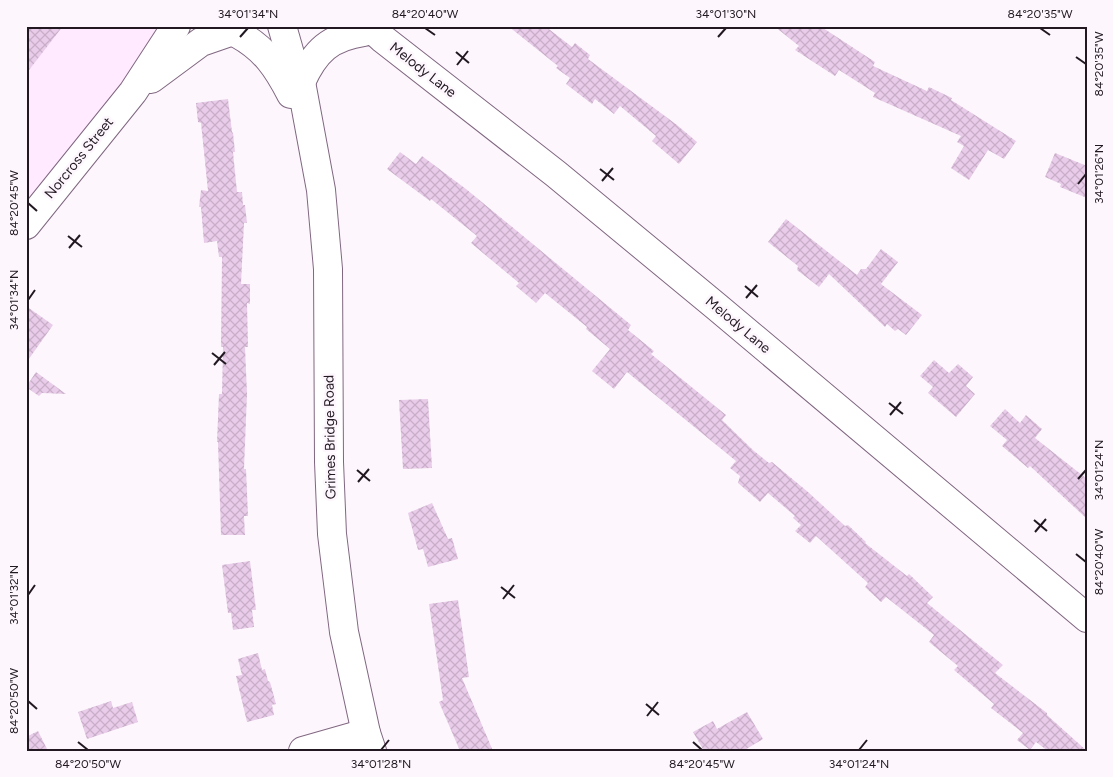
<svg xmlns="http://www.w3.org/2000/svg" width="1113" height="777" viewBox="0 0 1113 777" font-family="Figtree,sans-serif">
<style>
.built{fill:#ffeaff}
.building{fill:url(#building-cross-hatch)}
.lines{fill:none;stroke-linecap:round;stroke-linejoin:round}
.minor-casing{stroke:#806781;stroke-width:30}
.minor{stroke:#fff;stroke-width:28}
.ticks{fill:none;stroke:#221822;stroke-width:2}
.labels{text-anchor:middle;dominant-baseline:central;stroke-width:5;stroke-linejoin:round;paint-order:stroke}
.street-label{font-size:14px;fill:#221822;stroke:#fdf7fd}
.neatline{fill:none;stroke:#221822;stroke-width:2}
.ticks-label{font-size:12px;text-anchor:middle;fill:#221822}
</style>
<defs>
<pattern id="building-cross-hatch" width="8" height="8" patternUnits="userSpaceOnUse" patternTransform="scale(1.25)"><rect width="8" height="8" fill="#e9cce9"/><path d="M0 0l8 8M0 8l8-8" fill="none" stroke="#c8aec8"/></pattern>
</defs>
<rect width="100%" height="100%" fill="#fdf7fd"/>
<!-- built -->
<polygon class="built" points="26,26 177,26 26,223"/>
<!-- building -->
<g class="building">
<polygon points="26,26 63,26 26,74"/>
<polygon points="508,26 545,26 572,47 575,43 590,55 588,59 677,125 697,142 679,164 652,141 656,136 620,106 614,114 595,99 592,104 566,84 570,78 556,68 558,66"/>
<polygon points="774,26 820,26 875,62 873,66 927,91 929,87 952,98 951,100 1016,141 1004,159 988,150 969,180 951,168 964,146 957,142 961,136 873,97 875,93 839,70 835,76 795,50 799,46"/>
<polygon points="228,99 232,132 233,133 235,152 233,152 237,192 242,192 243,205 245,205 247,223 244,223 241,284 250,284 250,304 247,303 248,347 245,347 247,394 244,469 246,469 248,516 244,516 245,535 221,535 218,442 217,442 219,394 222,394 223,347 221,347 222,257 219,257 217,241 204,243 201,207 199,207 201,190 208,191 201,123 198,122 196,103"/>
<polygon points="400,152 416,164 422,156 466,189 631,325 628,330 654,351 651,354 726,415 722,420 754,451 769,463 772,462 808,492 845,526 848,525 866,542 865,543 907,576 909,574 933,597 927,603 1003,665 995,673 1047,713 1047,715 1087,751 1048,751 1036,742 1030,750 1017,740 1023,733 991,708 994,704 954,670 958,666 929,642 934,635 886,597 881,602 865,587 868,583 816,536 810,543 795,531 801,525 793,518 795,516 768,493 760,502 738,483 740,476 730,468 736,461 627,372 614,389 592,371 610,349 586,329 587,327 545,293 536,303 516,286 519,283 471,243 477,236 431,199 430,201 387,169"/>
<polygon points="1055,153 1087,166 1087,198 1060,187 1061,184 1045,177"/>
<polygon points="786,219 857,275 861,269 866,269 881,249 898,262 881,284 922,315 906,335 898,329 895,331 887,324 885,327 829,274 819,287 797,270 798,266 768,242"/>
<polygon points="26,306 53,325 26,363"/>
<polygon points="934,360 949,373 958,364 973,377 966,386 975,394 956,417 928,393 933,387 920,376"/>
<polygon points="36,372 66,394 42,393 39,396 26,387"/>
<polygon points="428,399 432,468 403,469 399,400"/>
<polygon points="1005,409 1020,423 1026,415 1042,429 1035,438 1087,479 1087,519 1030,466 1028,468 1002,446 1007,440 990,426"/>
<polygon points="432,503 448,539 452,538 458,559 428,567 423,549 418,550 408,513"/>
<polygon points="250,561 256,610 252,610 254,627 233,630 231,613 228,613 222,565"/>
<polygon points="458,600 469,677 462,678 493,751 460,751 439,702 443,700 429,604"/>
<polygon points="258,653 262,670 265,669 268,681 270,682 276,704 272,705 274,715 247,722 236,676 242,675 238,659"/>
<polygon points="111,701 113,708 132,702 138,722 87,739 78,712"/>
<polygon points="747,712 763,739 743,751 704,751 693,732 713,721 717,729"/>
<polygon points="38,731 48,751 26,751 26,737"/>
</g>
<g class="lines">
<defs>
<g id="minor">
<polyline points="282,26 290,54 301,82 321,190 328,269 329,462 332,534 344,632 366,733 372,751"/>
<polyline points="369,26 383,39 556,174 717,307 1087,618"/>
<path d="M 238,34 C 265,49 277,67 291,94"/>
<polyline points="151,79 201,42 227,33"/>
<path d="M 301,82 C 315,51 330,37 364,32"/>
<polyline points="26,225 133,92 176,26"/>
<polyline points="303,751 366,733"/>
</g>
</defs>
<!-- minor casing -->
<use href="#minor" class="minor-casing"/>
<!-- minor -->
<use href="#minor" class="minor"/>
</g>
<!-- ticks -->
<path class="ticks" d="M 425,28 L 435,35M 1040,28 L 1050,35M 240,37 L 248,28M 718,37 L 726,28M 456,52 L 469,63M 1076,57 L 1086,64M 457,65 L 468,51M 600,169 L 614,180M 602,181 L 613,168M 1078,184 L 1086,174M 28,203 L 37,211M 68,236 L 82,247M 69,248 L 80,235M 745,286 L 758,297M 746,298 L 757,285M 28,300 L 35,290M 212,353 L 226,364M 214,365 L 225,352M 889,403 L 903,414M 890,415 L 901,402M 357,470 L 370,481M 1078,479 L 1086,470M 358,482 L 369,469M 1034,520 L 1047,531M 1035,532 L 1046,519M 1076,554 L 1086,562M 501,587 L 515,598M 28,595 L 35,585M 503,599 L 514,585M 28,701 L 37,709M 646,704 L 659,715M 647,716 L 658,702M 78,742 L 88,750M 693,742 L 702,750M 381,750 L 389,740M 859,750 L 867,740"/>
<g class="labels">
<!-- street labels -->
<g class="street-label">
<text transform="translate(423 70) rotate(38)">Melody Lane</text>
<text transform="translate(79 158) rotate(-51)">Norcross Street</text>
<text transform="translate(738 325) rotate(40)">Melody Lane</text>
<text transform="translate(330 437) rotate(-91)">Grimes Bridge Road</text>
</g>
</g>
<!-- border -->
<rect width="1113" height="777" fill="none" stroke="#fdf7fd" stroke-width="55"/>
<rect x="28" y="28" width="1058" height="722" class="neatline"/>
<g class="ticks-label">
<text x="248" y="18">34°01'34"N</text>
<text x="425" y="18">84°20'40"W</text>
<text x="726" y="18">34°01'30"N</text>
<text x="1040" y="18">84°20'35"W</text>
<text transform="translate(1099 64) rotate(-90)" y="4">84°20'35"W</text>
<text transform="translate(1099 174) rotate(-90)" y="4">34°01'26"N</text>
<text transform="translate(14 203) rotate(-90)" y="4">84°20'45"W</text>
<text transform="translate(14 300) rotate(-90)" y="4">34°01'34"N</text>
<text transform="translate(1099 470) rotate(-90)" y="4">34°01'24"N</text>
<text transform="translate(1099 562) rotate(-90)" y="4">84°20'40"W</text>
<text transform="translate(14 595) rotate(-90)" y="4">34°01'32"N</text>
<text transform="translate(14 701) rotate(-90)" y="4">84°20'50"W</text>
<text x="88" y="768">84°20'50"W</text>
<text x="381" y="768">34°01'28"N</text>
<text x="702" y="768">84°20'45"W</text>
<text x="859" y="768">34°01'24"N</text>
</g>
</svg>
